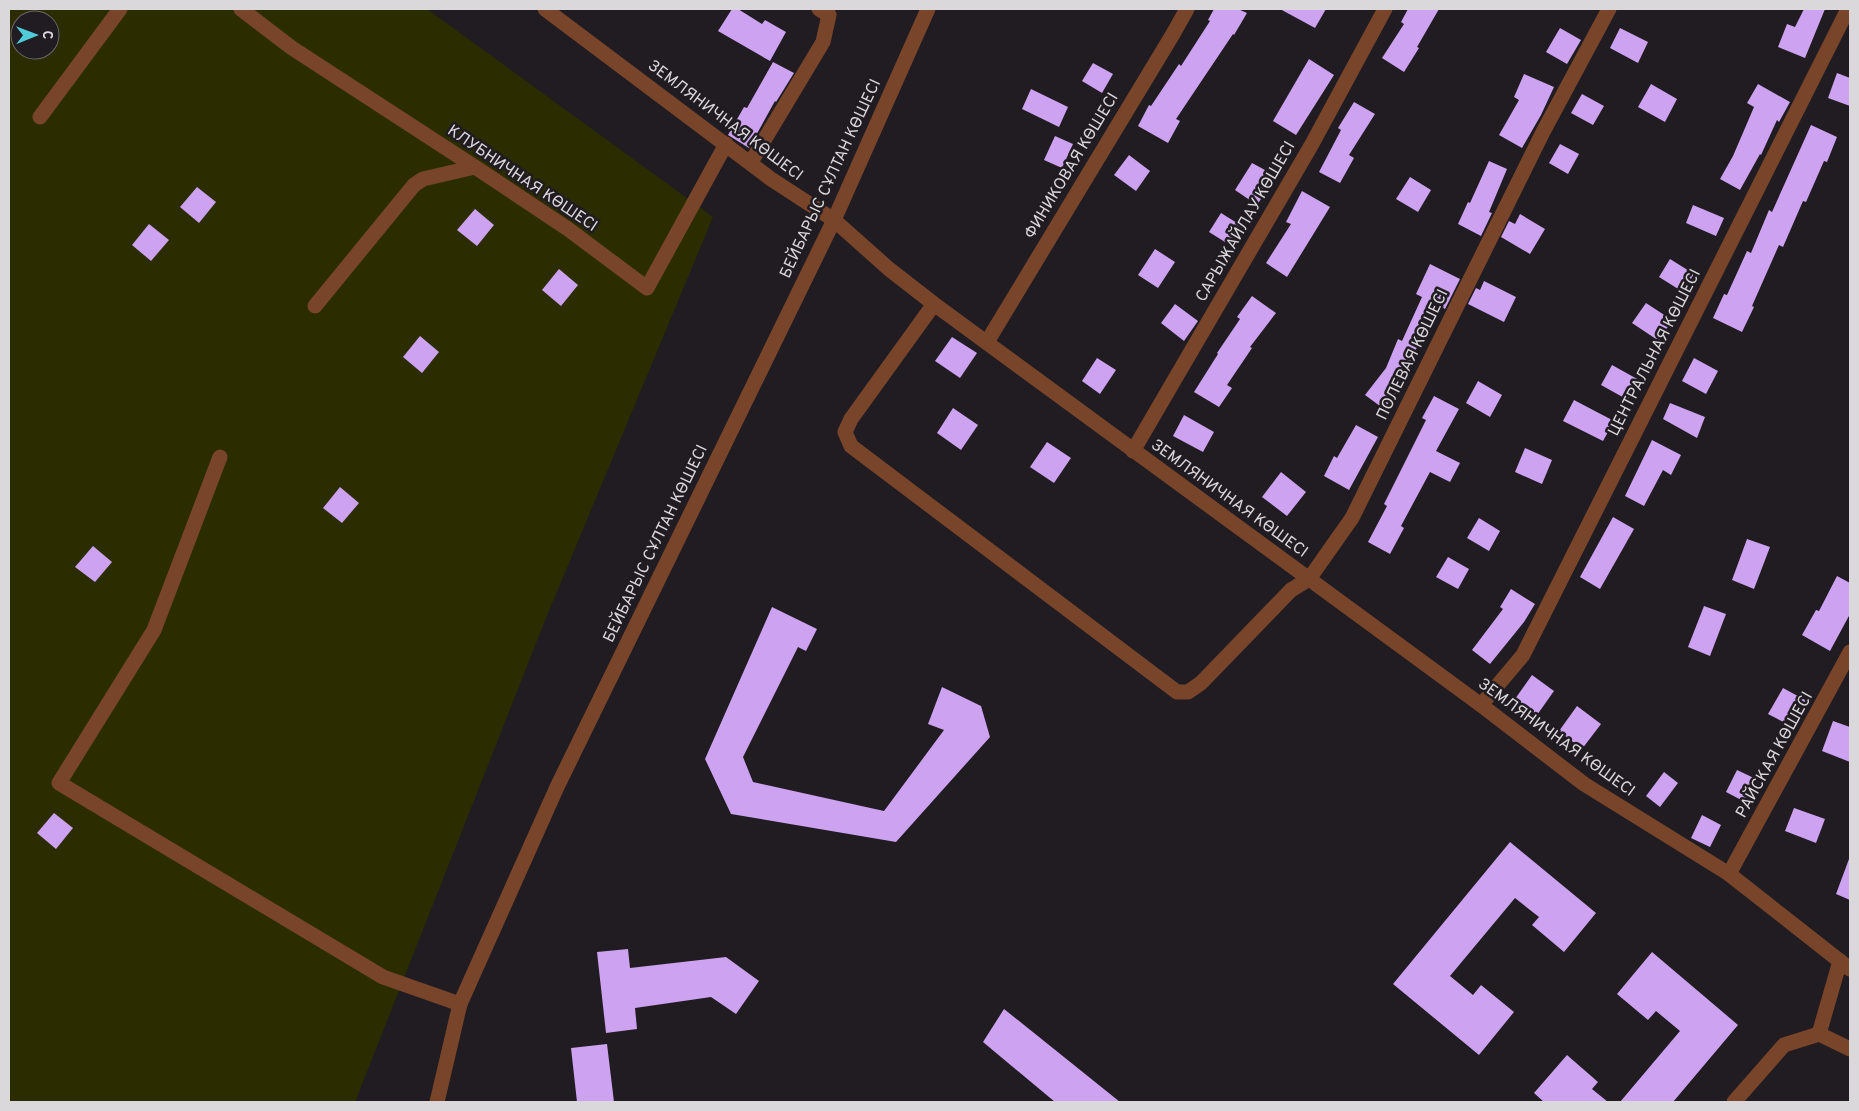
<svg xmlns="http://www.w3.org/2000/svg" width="1859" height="1111" viewBox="0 0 1859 1111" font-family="Overpass,sans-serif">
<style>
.green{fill:#2b2d00;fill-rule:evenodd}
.building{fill:#cda2f1}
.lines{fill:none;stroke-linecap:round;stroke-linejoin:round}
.minor{stroke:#78452b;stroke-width:15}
.labels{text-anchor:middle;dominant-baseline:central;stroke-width:5;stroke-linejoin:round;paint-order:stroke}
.street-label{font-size:16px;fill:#dbd8dc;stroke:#201c21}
</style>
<rect width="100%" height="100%" fill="#201c21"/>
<!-- green -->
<path class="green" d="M 9,9 L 427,9 L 713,217 L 546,618 L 355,1102 L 9,1102 ZM 20,20 L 50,20 L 50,50 L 20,50 Z"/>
<!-- building -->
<g class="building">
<polygon points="732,9 738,9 762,24 765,20 786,32 770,61 718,31"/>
<polygon points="1214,9 1238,9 1247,13 1234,35 1233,34 1176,119 1180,121 1168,143 1138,126 1149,105 1151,106 1179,64 1181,66 1210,21 1208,20"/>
<polygon points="1280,9 1326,9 1315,28"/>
<polygon points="1408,9 1439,9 1417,47 1419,48 1404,72 1382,58 1404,24 1401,22"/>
<polygon points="1804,9 1825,9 1805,58 1778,47 1787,24 1795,27"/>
<polygon points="1560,28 1581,40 1567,64 1546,52"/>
<polygon points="1620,28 1648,42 1638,63 1610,48"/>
<polygon points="1309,59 1334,75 1296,135 1273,121"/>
<polygon points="773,62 794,73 776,102 775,101 749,148 728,135 744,107 747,108"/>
<polygon points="1093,63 1113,74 1102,93 1082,81"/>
<polygon points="1837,73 1850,78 1850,106 1828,98"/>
<polygon points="1524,74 1554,87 1541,115 1522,148 1499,135 1519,100 1514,97"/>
<polygon points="1651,84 1677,99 1665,122 1638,107"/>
<polygon points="1758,84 1790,102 1779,122 1777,120 1761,155 1760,154 1740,190 1720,179 1733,156 1754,107 1747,103"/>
<polygon points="1031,89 1068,107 1059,127 1022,109"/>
<polygon points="1582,94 1604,106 1593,125 1571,113"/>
<polygon points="1354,102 1375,114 1349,155 1354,158 1340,183 1319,172 1341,130 1338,128"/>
<polygon points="1811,125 1837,137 1827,162 1824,161 1806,202 1803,201 1783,247 1779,245 1752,306 1754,307 1742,332 1713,318 1724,294 1727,295 1747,251 1751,253 1769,210 1772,212"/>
<polygon points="1055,136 1073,144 1062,168 1044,160"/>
<polygon points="1560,144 1579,154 1568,174 1549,163"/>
<polygon points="1129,155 1150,171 1136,191 1114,175"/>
<polygon points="1489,161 1507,169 1489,212 1492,213 1481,236 1458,224 1468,202 1470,203"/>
<polygon points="1252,163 1276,176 1257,205 1235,190"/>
<polygon points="1410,177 1431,190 1418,212 1396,199"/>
<polygon points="197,187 216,202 199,223 180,207"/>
<polygon points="1302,191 1330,207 1287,277 1266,263 1291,224 1286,222"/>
<polygon points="1693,205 1724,218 1716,236 1686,223"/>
<polygon points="475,209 494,225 477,246 457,230"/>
<polygon points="1221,213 1245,228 1233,247 1209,232"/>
<polygon points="1520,214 1545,229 1530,254 1501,237 1509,221 1515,224"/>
<polygon points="149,224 169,240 151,261 132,245"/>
<polygon points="1155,249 1175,262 1158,288 1138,275"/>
<polygon points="1670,259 1694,274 1683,292 1659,277"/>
<polygon points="1430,264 1460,279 1445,309 1440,306 1427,334 1424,332 1400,384 1402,385 1384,409 1365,395 1386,368 1398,339 1402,341 1422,297 1416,294"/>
<polygon points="559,269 578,285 561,306 542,290"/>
<polygon points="1484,281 1516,297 1504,322 1468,304 1476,288 1480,290"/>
<polygon points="1252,296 1276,313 1250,347 1252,348 1227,385 1232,388 1219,407 1194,392 1218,354 1217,353 1240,319 1237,317"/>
<polygon points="1646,303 1672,320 1659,341 1632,323"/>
<polygon points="1175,304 1198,321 1184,341 1161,323"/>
<polygon points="420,336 439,352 422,373 403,357"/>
<polygon points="952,337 977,353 960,378 935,361"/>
<polygon points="1097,358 1116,370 1100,394 1082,381"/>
<polygon points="1694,358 1718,371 1706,394 1682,381"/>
<polygon points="1612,365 1639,380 1628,400 1601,385"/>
<polygon points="1478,381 1502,395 1490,417 1466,403"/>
<polygon points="1434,396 1459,409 1436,451 1460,463 1450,482 1430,472 1401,526 1404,528 1390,554 1368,542 1387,506 1384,504 1426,420 1422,418"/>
<polygon points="1574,400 1614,421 1603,441 1563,421"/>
<polygon points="1670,403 1705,417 1697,438 1663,419"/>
<polygon points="953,408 978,425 961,450 937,433"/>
<polygon points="1184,415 1214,432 1203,452 1173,436"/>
<polygon points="1356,425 1378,437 1349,490 1324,476 1334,456 1337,458"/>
<polygon points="1652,440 1681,455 1671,475 1663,470 1644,506 1625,496"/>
<polygon points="1047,442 1071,458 1054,483 1030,467"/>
<polygon points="1525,448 1552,460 1542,484 1515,472"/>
<polygon points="1281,472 1306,492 1287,516 1262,497"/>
<polygon points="340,487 359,503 342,523 323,508"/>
<polygon points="1613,517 1634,529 1600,589 1580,577"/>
<polygon points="1479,518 1500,531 1489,551 1467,538"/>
<polygon points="1747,539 1770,547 1754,589 1732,580"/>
<polygon points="93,546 112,562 95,582 75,567"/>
<polygon points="1448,557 1469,569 1458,589 1436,577"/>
<polygon points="1837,576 1850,583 1850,614 1830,651 1802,635 1816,610 1819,611"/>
<polygon points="1511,589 1535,604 1524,622 1490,664 1472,650 1503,609 1500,607"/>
<polygon points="1704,606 1726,614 1710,656 1688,647"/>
<polygon points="772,607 817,629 806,651 798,647 743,757 753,782 884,811 944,730 928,724 942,687 981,706 990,737 896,842 731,814 705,759"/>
<polygon points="1532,675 1554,691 1537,715 1515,699"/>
<polygon points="1783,688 1807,701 1793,727 1768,714"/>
<polygon points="1577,706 1601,724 1582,749 1559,731"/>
<polygon points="1833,721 1850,727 1850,762 1822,751"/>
<polygon points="1737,770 1756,779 1745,802 1726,792"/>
<polygon points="1664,772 1678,783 1660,807 1646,796"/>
<polygon points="1794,808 1825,819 1816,843 1785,831"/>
<polygon points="54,813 73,828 56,849 37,833"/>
<polygon points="1702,815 1721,825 1710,847 1691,838"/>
<polygon points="1510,842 1596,913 1564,952 1532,925 1539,917 1515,898 1450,976 1473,995 1481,985 1514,1012 1479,1055 1393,984"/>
<polygon points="1849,859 1850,859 1850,900 1836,894"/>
<polygon points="628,949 630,968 726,957 759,981 736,1014 711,997 635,1008 637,1029 606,1033 597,952"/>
<polygon points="1652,952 1738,1025 1673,1102 1620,1102 1680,1031 1656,1011 1648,1020 1617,994"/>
<polygon points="1004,1009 1120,1102 1055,1102 983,1042"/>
<polygon points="607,1044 614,1102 577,1102 571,1048"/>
<polygon points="1567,1055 1598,1082 1592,1089 1608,1102 1544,1102 1534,1093"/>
</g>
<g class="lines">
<!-- minor -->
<g class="minor">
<polyline points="241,9 292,48 475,167 568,229 647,288 726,144"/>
<polyline points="545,9 771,179 834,220 889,269 934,304 1481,705 1584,784 1729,874 1850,969"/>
<polyline points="40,117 120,9"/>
<polyline points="751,162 823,42 829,15 819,9"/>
<polyline points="934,304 851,419 845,432 851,446 1177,692 1188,692 1201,683 1291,590 1309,579 1352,518 1543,132 1609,9"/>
<polyline points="315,306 414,185 423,179 475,167"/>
<polyline points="987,342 1173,34 1187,9"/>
<polyline points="1133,451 1312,144 1385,9"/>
<polyline points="220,457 154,630 59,783 383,977 460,1004"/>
<polyline points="1481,705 1523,655 1848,9"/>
<polyline points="1729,874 1850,652"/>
<polyline points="1819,1034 1840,961"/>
<polyline points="1819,1034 1850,1049"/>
<polyline points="437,1102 460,1004 557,787 834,220 928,9"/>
<polyline points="1734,1102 1784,1045 1819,1034"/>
</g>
</g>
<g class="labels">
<!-- street labels -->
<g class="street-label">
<text transform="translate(725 121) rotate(37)">ЗЕМЛЯНИЧНАЯ КӨШЕСІ</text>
<text transform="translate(1072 166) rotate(-59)">ФИНИКОВАЯ КӨШЕСІ</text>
<text transform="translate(522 179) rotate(34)">КЛУБНИЧНАЯ КӨШЕСІ</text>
<text transform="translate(831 179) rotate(-65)">БЕЙБАРЫС СҰЛТАН КӨШЕСІ</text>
<text transform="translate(1246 222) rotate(-60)">САРЫЖАЙЛАУ КӨШЕСІ</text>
<text transform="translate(1655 353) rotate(-63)">ЦЕНТРАЛЬНАЯ КӨШЕСІ</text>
<text transform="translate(1413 355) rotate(-64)">ПОЛЕВАЯ КӨШЕСІ</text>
<text transform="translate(1229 499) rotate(36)">ЗЕМЛЯНИЧНАЯ КӨШЕСІ</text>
<text transform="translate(656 544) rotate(-64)">БЕЙБАРЫС СҰЛТАН КӨШЕСІ</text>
<text transform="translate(1556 738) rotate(36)">ЗЕМЛЯНИЧНАЯ КӨШЕСІ</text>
<text transform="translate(1775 755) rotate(-61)">РАЙСКАЯ КӨШЕСІ</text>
</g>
</g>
<!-- border -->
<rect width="1859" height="1111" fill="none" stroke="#dbd8dc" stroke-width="20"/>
<!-- north arrow -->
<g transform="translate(35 35) rotate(89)"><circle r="24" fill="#201c21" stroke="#6b676c"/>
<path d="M0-4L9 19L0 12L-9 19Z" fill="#52cbd9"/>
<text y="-8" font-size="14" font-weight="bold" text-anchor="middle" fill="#dbd8dc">С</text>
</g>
</svg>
